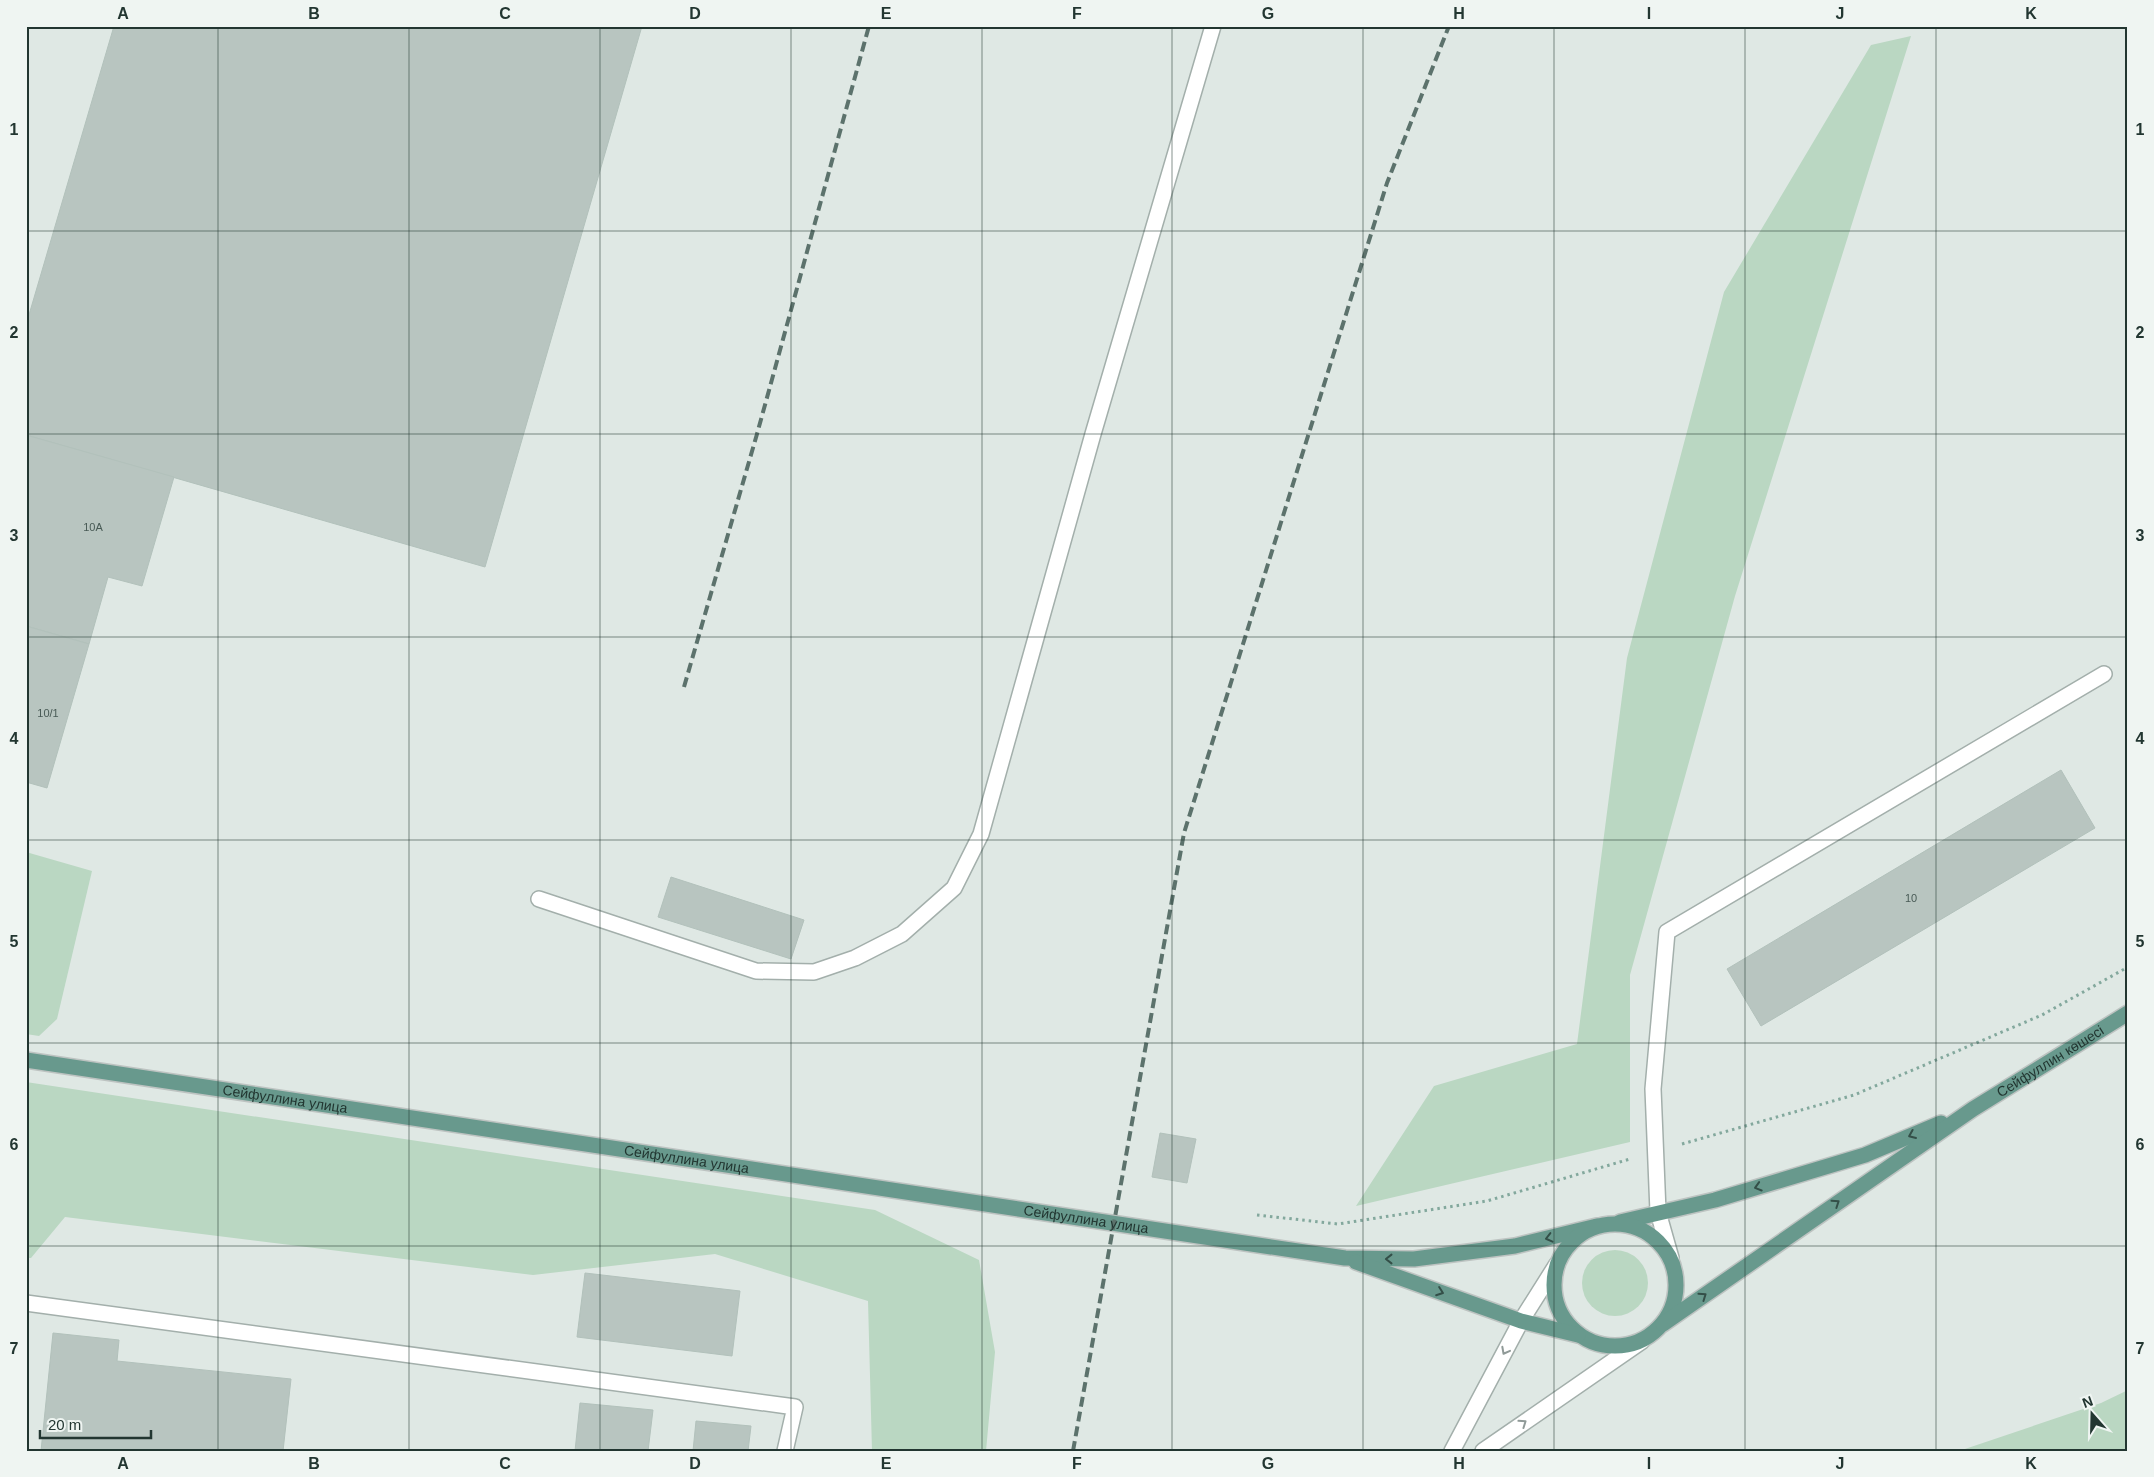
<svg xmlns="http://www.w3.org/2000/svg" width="2154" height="1477" viewBox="0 0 2154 1477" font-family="Arial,sans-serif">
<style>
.green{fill:#bad7c2}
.building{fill:#b8c5c0;stroke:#b2c1bb}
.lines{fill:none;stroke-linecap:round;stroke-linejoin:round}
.minor-casing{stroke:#a3afab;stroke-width:18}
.major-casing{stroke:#bdc3c1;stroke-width:18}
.path{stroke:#83a89d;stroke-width:3;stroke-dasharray:2.5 4;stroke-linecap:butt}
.minor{stroke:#fff;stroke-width:15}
.major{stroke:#68998d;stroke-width:15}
.rail{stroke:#5c726c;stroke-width:4;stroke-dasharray:10 5;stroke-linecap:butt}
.oneway{stroke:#344f48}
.oneway2{stroke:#909a98}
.grid{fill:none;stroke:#223631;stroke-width:1;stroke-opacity:0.55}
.labels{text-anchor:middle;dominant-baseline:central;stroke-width:5;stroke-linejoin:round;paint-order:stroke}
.number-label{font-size:11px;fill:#485a55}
.street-label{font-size:14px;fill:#223631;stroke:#eff5f2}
.neatline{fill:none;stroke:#223631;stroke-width:2}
.grid-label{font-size:16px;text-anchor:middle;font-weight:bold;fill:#223631}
</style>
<rect width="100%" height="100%" fill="#dfe8e4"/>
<!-- green -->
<g class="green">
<polygon points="1911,36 1735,596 1630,975 1630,1142 1356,1206 1434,1086 1577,1044 1627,658 1724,292 1871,45"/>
<polygon points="26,852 92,871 57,1019 39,1036 26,1034"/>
<polygon points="26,1082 875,1210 979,1260 995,1352 986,1451 872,1451 868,1301 715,1254 533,1275 65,1217 31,1258 26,1258"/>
<circle cx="1615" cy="1283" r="33"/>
<polygon points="2128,1390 2128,1451 1959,1451 2101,1403"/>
</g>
<!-- building -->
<g class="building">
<polygon points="114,26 642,26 485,567 26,435 26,325"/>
<polygon points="26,435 174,477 142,586 108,577 89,644 26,626"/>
<polygon points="26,626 89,644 47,788 26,782"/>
<polygon points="2061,770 2095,828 1761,1026 1727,969"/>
<polygon points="671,877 804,920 791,959 658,917"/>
<polygon points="1160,1133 1196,1139 1187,1183 1152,1177"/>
<polygon points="585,1273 740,1291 732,1356 577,1337"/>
<polygon points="53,1333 119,1340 117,1361 291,1379 283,1451 41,1451"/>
<polygon points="580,1403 653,1410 648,1451 575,1451"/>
<polygon points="696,1421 751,1426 748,1451 693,1451"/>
</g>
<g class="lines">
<defs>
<g id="minor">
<polyline points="539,899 756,971 814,972 855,958 902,934 954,888 981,834 1093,434 1213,26"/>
<polyline points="1671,1258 1658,1212 1653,1089 1667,932 2104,674"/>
<polyline points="26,1303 795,1407 785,1451"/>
<polyline points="1452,1451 1521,1321 1557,1264"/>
<polyline points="1483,1451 1642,1341"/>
</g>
<g id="major">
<path id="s1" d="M 26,1060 L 1345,1258 L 1414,1259 L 1515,1246 L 1597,1226"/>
<polyline points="1620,1222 1715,1200 1865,1155 1941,1123"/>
<circle cx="1615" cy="1285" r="61"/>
<polyline points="1356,1262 1521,1321 1578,1335"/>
<path id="s2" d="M 1663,1324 L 1973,1109 L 2128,1013"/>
</g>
</defs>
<!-- minor casing -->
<use href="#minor" class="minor-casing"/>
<!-- major casing -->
<use href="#major" class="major-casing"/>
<!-- path -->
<g class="path">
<polyline points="1682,1144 1854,1095 2042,1015 2128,967"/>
<polyline points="1257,1215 1338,1224 1487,1201 1630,1159"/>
</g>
<!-- minor -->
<use href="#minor" class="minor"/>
<!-- major -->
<use href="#major" class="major"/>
<!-- rail -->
<g class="rail">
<polyline points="684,687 757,434 869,26"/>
<polyline points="1073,1451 1184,833 1387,183 1449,26"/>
</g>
</g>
<!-- one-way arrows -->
<defs><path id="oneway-chevron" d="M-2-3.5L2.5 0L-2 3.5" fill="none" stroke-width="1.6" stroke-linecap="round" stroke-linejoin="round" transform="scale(1.25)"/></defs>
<g class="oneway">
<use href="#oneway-chevron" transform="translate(1912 1135) rotate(157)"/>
<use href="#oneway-chevron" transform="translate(1758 1187) rotate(163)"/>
<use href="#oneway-chevron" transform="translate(1836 1203) rotate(-34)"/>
<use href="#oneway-chevron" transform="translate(1549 1238) rotate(166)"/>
<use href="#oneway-chevron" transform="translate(1389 1259) rotate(-180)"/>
<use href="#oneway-chevron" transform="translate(1440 1292) rotate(20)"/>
<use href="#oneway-chevron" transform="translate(1703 1296) rotate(-35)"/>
</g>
<g class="oneway2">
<use href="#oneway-chevron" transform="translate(1505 1351) rotate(118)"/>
<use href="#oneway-chevron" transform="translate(1523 1423) rotate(-35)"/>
</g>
<!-- grid -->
<path class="grid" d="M 218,26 L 218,1451M 409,26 L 409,1451M 600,26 L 600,1451M 791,26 L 791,1451M 982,26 L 982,1451M 1172,26 L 1172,1451M 1363,26 L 1363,1451M 1554,26 L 1554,1451M 1745,26 L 1745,1451M 1936,26 L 1936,1451M 26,231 L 2128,231M 26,434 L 2128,434M 26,637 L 2128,637M 26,840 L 2128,840M 26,1043 L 2128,1043M 26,1246 L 2128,1246"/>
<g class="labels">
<!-- number labels -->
<g class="number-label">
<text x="93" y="527">10А</text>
<text x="48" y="713">10/1</text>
<text x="1911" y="898">10</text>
</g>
<!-- street labels -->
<g class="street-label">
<text stroke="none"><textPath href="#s2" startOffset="468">Сейфуллин көшесі</textPath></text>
<text stroke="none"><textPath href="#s1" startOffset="262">Сейфуллина улица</textPath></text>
<text stroke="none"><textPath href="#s1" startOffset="668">Сейфуллина улица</textPath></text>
<text stroke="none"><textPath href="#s1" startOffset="1072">Сейфуллина улица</textPath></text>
</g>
</g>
<!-- border -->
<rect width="2154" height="1477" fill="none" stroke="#eff5f2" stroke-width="55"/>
<!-- north arrow -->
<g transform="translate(2092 1414) rotate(340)" stroke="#eff5f2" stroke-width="4" paint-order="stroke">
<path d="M0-4L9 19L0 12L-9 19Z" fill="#223631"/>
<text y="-8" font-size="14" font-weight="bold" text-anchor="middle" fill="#223631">N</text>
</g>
<!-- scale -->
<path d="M40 1430v8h111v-8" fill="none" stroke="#223631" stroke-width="2.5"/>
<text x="48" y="1430" font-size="15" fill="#223631" stroke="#eff5f2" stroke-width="4" paint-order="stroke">20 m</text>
<rect x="28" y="28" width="2098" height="1422" class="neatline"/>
<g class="grid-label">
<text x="123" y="19">A</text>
<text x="314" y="19">B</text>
<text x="505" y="19">C</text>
<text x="695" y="19">D</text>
<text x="886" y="19">E</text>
<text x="1077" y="19">F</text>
<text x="1268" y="19">G</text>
<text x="1459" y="19">H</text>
<text x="1649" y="19">I</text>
<text x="1840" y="19">J</text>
<text x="2031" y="19">K</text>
<text x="14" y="135">1</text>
<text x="2140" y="135">1</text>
<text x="14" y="338">2</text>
<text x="2140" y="338">2</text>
<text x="14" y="541">3</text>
<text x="2140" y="541">3</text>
<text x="14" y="744">4</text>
<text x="2140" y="744">4</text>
<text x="14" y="947">5</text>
<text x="2140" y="947">5</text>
<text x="14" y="1150">6</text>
<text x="2140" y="1150">6</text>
<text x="14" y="1354">7</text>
<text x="2140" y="1354">7</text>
<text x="123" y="1469">A</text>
<text x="314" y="1469">B</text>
<text x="505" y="1469">C</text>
<text x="695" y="1469">D</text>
<text x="886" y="1469">E</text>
<text x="1077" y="1469">F</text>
<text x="1268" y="1469">G</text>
<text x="1459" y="1469">H</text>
<text x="1649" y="1469">I</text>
<text x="1840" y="1469">J</text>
<text x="2031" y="1469">K</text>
</g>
</svg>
